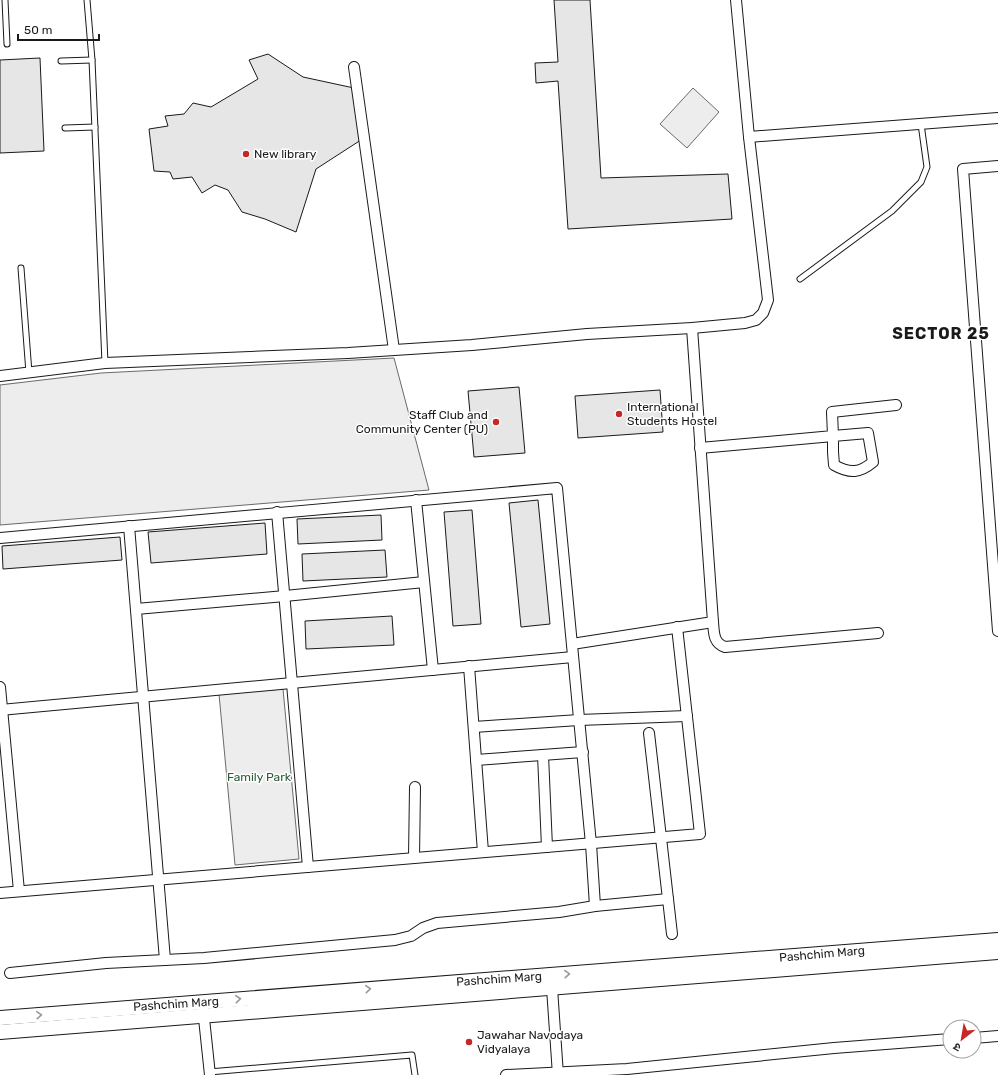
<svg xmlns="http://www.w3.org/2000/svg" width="998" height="1075" viewBox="0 0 998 1075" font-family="Rubik,'Noto Sans Devanagari',sans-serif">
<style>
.built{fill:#ededed;stroke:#6a6a6a}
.building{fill:#e6e6e6;stroke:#1a1a1a}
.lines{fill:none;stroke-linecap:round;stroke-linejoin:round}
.lane-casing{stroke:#1a1a1a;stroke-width:7}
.street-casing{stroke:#1a1a1a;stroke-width:12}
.secondary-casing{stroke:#1a1a1a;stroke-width:16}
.lane{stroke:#fff;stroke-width:5}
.street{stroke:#fff;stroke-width:10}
.secondary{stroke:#fff;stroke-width:14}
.oneway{stroke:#989898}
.poi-dot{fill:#c62828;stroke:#fff;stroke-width:1.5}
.labels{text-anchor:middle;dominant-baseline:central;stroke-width:3;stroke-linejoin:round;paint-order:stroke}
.poi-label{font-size:12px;fill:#1a1a1a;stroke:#fff;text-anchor:start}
.park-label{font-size:12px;fill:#2b5a34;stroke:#fff}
.street-label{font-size:12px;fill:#1a1a1a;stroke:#fff}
.district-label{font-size:16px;font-weight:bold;letter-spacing:1px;fill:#1a1a1a;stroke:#fff}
</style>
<rect width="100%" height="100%" fill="#fff"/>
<!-- built -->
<g class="built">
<polygon points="693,88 719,112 687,148 660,124"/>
<polygon points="394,358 429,490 0,525 0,385 101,373"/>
<polygon points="283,689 299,859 235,865 219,694"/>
</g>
<!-- building -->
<g class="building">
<polygon points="554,0 590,0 601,178 728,174 732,219 568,229 558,81 536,83 535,63 558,62"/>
<polygon points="268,54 303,77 354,88 364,138 316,169 296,232 265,219 242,212 228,190 215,185 202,193 192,177 173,179 170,172 154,171 149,129 168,126 165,116 184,114 193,103 211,107 258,79 249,60"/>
<polygon points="40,58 44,151 0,153 0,60"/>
<polygon points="519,387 525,453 474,457 468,391"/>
<polygon points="660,390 663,432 578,438 575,396"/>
<polygon points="538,500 550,624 521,627 509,503"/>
<polygon points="472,510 481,624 453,626 444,512"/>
<polygon points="381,515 382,540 298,544 297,519"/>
<polygon points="265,523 267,554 151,563 148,532"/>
<polygon points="120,537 122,560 3,569 2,546"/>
<polygon points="385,550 387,577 303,581 302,554"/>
<polygon points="392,616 394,645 306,649 305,621"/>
</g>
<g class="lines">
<defs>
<g id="lane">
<polyline points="5,0 7,44"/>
<polyline points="87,0 92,60 105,363"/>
<polyline points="61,61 92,60"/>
<polyline points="65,128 95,127"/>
<polyline points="21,268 29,373"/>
<polyline points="800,279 892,211 921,182 927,167 921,124"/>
<polyline points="209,1072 412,1055 415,1075"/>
</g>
<g id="street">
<polyline points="736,0 749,137 998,118"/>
<polyline points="354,67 394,350"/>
<polyline points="998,166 963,169 998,631"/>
<polyline points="0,376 105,363 348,353 472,345 587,334 692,328 745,323 756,320 763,313 768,300 749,137"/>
<path d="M 868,433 L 873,462 C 860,473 850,474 834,465 L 833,452 L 833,436 Z"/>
<polyline points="700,448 833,436 832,412 896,405"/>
<polyline points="416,500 433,670"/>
<polyline points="277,512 308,867"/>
<polyline points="129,526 165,960"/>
<polyline points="0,538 557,488 591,844 595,906"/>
<polyline points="136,609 285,596 424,582"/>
<path d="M 713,622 C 714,632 713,643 725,647 L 878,633"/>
<polyline points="572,644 713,622 692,328"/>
<polyline points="469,666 483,852"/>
<polyline points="0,687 19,891"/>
<polyline points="0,710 573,657"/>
<polyline points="474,727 579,720 687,716"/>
<polyline points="649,733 672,934"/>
<polyline points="543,755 547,847"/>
<polyline points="476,760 583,752"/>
<polyline points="414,858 415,787"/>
<polyline points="0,893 700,834 677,627"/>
<polyline points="10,973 106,963 204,958 395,940 411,936 423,928 437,923 559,912 595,906 668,899"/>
<polyline points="552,988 558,1075"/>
<polyline points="203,1009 210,1075"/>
<polyline points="974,1038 998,1036"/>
<polyline points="506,1075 627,1069 834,1048 950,1039"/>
</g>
<g id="secondary">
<polyline points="0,1018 998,940"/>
<polyline points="0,1032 998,952"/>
</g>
</defs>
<!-- lane casing -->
<use href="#lane" class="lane-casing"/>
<!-- street casing -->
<use href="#street" class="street-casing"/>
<!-- secondary casing -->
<use href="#secondary" class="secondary-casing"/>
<!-- lane -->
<use href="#lane" class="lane"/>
<!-- street -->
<use href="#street" class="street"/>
<!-- secondary -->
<use href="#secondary" class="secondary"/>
</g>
<!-- one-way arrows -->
<defs><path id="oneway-chevron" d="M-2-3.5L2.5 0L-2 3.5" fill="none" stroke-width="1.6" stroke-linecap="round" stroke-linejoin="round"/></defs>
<g class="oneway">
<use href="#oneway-chevron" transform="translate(567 974) rotate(-4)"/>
<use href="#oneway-chevron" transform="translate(368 989) rotate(-5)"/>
<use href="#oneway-chevron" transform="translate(238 999) rotate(-5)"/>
<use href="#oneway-chevron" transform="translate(39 1015) rotate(-4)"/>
</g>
<!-- markers -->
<g class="poi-dot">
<circle cx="246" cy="154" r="4"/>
<circle cx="619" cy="414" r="4"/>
<circle cx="496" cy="422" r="4"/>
<circle cx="469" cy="1042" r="4"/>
</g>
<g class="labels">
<!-- poi labels -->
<g class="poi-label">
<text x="254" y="154">New library</text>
<text x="627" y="407">International<tspan x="627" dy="14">Students Hostel</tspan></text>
<text x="488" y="415" text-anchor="end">Staff Club and<tspan x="488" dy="14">Community Center (PU)</tspan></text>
<text x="477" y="1035">Jawahar Navodaya<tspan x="477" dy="14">Vidyalaya</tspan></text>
</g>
<!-- park labels -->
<g class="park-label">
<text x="259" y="777">Family Park</text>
</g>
<!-- street labels -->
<g class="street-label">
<text transform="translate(822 954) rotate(-5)">Pashchim Marg</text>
<text transform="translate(499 979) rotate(-4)">Pashchim Marg</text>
<text transform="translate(176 1004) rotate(-4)">Pashchim Marg</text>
</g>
<!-- district labels -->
<g class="district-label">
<text x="941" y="333">SECTOR 25</text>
</g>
</g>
<!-- north arrow -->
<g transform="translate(962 1039) rotate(211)"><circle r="19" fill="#ffffff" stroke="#a3a3a3"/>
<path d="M0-3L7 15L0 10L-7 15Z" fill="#c62828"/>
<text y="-6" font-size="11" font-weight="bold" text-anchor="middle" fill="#1a1a1a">उ</text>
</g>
<!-- scale -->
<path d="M18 34v6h81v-6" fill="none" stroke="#1a1a1a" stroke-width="2"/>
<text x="24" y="34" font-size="12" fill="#1a1a1a" stroke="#ffffff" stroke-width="3" paint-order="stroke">50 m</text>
</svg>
